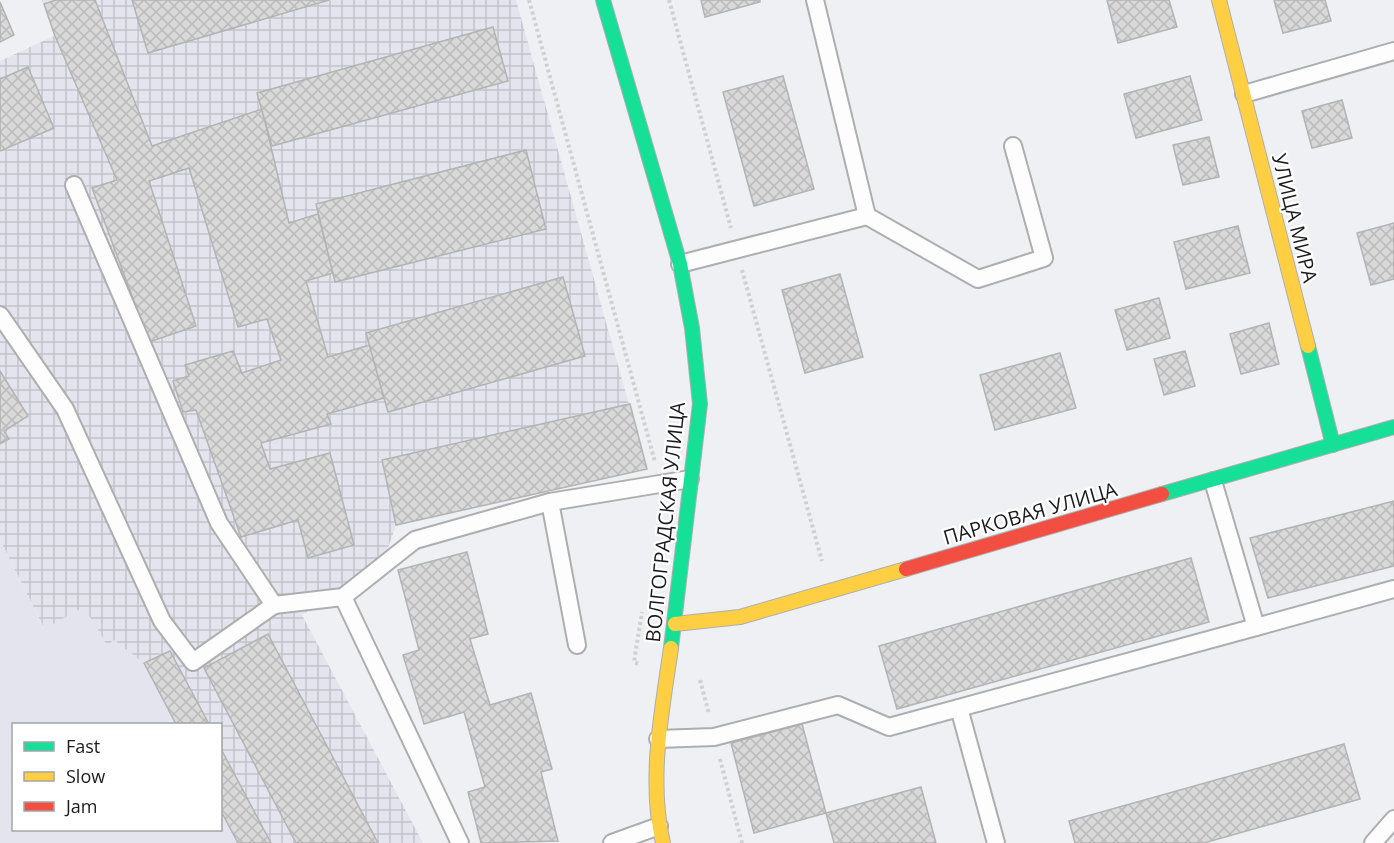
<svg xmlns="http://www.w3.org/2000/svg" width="1394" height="843" viewBox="0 0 1394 843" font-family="'Open Sans',sans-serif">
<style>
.industrial{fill:url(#industrial-grid)}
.built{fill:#e3e4ed}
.building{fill:url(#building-cross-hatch);stroke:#b4b3b4;stroke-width:1.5}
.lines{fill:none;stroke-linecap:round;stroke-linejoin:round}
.lane-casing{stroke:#aeaeb0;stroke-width:20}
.fast-casing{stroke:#aeaeb0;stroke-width:16}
.slow-casing{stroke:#aeaeb0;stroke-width:16}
.jam-casing{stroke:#aeaeb0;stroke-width:16}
.path{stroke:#d0d0d1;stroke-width:4;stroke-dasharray:3 3;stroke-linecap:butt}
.lane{stroke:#fdfdfd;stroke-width:16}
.fast{stroke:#16e098;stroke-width:14}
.slow{stroke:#ffcf43;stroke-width:14}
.jam{stroke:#f24e42;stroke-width:14}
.labels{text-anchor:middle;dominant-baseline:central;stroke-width:4.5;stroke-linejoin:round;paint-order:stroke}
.street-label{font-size:20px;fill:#1b1b1d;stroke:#fff}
</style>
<defs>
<pattern id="industrial-grid" width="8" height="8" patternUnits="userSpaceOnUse" patternTransform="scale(1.5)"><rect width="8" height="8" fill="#e3e4ed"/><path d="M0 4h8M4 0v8" fill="none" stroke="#c2c3cb"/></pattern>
<pattern id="building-cross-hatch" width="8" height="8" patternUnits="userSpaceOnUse" patternTransform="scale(1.5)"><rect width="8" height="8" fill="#dad9da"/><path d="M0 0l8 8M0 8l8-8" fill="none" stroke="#bababb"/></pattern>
</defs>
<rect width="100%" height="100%" fill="#eff0f3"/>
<!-- industrial -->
<polygon class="industrial" points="42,0 516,0 647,469 396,525 385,557 302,615 423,843 238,843 221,809 220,724 176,724 144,663 107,646 45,630 0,540 0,61 54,36"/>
<!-- built -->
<polygon class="built" points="0,540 44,629 84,607 107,645 114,640 144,663 176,724 14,724 14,830 220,830 221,809 238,843 0,843"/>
<!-- building -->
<g class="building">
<polygon points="56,0 95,0 152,146 262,109 289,223 318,214 333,273 306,281 328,357 370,345 384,398 327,414 331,424 261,443 270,469 330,453 354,545 308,558 298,520 241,537 196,410 183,412 173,381 189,376 185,365 233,351 242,373 281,360 267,319 238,327 189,168 149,181 196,326 149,342 92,188 117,180 55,36 44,4"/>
<polygon points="132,0 329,0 148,53"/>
<polygon points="701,0 760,0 760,2 705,17"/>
<polygon points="1107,0 1169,0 1177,27 1118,43"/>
<polygon points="1274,0 1325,0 1331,21 1283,33"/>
<polygon points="0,2 14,35 0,42"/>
<polygon points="493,27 508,81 272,146 257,93"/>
<polygon points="28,67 54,128 0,151 0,79"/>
<polygon points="783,76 814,189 754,206 723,92"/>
<polygon points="1190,76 1202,120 1136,138 1124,94"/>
<polygon points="1342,100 1352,138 1312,148 1302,111"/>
<polygon points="1209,137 1219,177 1183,185 1173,145"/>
<polygon points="526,150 546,229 335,282 316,204"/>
<polygon points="1394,223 1394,279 1371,285 1357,233"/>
<polygon points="1238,226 1250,273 1186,289 1174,242"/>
<polygon points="840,274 863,357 805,373 782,290"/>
<polygon points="563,277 585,356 388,412 366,333"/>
<polygon points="1159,298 1170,338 1127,350 1115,310"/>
<polygon points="1269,323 1279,364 1241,374 1230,334"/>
<polygon points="1185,351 1195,386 1164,395 1154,359"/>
<polygon points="1060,353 1076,408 995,430 980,375"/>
<polygon points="0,371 28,416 4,431 9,439 0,444"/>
<polygon points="630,404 647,469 396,525 382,460"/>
<polygon points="1394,501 1394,566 1268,598 1250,538"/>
<polygon points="467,552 488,634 470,639 490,705 531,693 552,769 541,772 558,841 481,843 468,792 485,787 464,712 424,724 403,655 419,650 398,570"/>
<polygon points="1191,558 1209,622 897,709 879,646"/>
<polygon points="268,634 378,843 296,843 204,668"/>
<polygon points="170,651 209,724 176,724 144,663"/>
<polygon points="802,724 826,813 754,833 731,743"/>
<polygon points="1344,744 1360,799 1204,843 1075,843 1069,821"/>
<polygon points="220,747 271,843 238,843 220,809"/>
<polygon points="921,787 936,843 834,843 826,813"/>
</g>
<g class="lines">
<defs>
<g id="lane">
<polyline points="1244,94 1394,51"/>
<polyline points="74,185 219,523 274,605 343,597 415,540 550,502"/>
<polyline points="867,216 978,279 1044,258 1013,146"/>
<polyline points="680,264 867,216 815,0"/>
<polyline points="0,315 65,409 162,621 193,662 274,605"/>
<polyline points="1213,481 1256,627 1394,589"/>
<polyline points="343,597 460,843"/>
<polyline points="577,645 550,502 690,479"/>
<polyline points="959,708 996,843"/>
<polyline points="658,739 714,737 838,705 889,727 1256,627"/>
<polyline points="612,843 659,826"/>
<polyline points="1373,843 1394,819"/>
</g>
<g id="fast">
<polyline points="603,0 680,264 692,328 700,404 671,648"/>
<polyline points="1308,346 1333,445"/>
<polyline points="1162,494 1394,427"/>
</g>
<g id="slow">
<polyline points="1219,0 1308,346"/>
<polyline points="675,624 740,617 906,569"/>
<path d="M 663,843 C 648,780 662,711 671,648"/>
</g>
<polyline id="jam" points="906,569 1162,494"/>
</defs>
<!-- lane casing -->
<use href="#lane" class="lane-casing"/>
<!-- fast casing -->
<use href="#fast" class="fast-casing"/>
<!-- slow casing -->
<use href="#slow" class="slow-casing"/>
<!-- jam casing -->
<use href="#jam" class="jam-casing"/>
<!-- path -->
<g class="path">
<polyline points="529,0 655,462"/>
<polyline points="669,0 731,228"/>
<polyline points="742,270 822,561"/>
<polyline points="638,664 634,662 642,612"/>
<polyline points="700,680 709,714"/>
<polyline points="720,759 742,843"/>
</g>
<!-- lane -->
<use href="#lane" class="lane"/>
<!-- fast -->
<use href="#fast" class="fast"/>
<!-- slow -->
<use href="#slow" class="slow"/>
<!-- jam -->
<use href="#jam" class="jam"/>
</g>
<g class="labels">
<!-- street labels -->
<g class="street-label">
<text transform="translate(1295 218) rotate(76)">УЛИЦА МИРА</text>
<text transform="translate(1030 513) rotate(-16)">ПАРКОВАЯ УЛИЦА</text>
<text transform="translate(665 522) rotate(-84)">ВОЛГОГРАДСКАЯ УЛИЦА</text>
</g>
</g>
<!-- legend -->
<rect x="12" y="723" width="210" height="108" fill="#ffffff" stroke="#a4a4a5" stroke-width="1.5"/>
<rect x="24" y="742" width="30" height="9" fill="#16e098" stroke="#a4a4a5" stroke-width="1.5"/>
<text x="66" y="753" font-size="18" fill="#1b1b1d">Fast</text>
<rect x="24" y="772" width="30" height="9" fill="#ffcf43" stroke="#a4a4a5" stroke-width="1.5"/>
<text x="66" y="783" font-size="18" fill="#1b1b1d">Slow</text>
<rect x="24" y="802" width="30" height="9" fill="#f24e42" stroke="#a4a4a5" stroke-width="1.5"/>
<text x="66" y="813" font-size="18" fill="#1b1b1d">Jam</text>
</svg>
